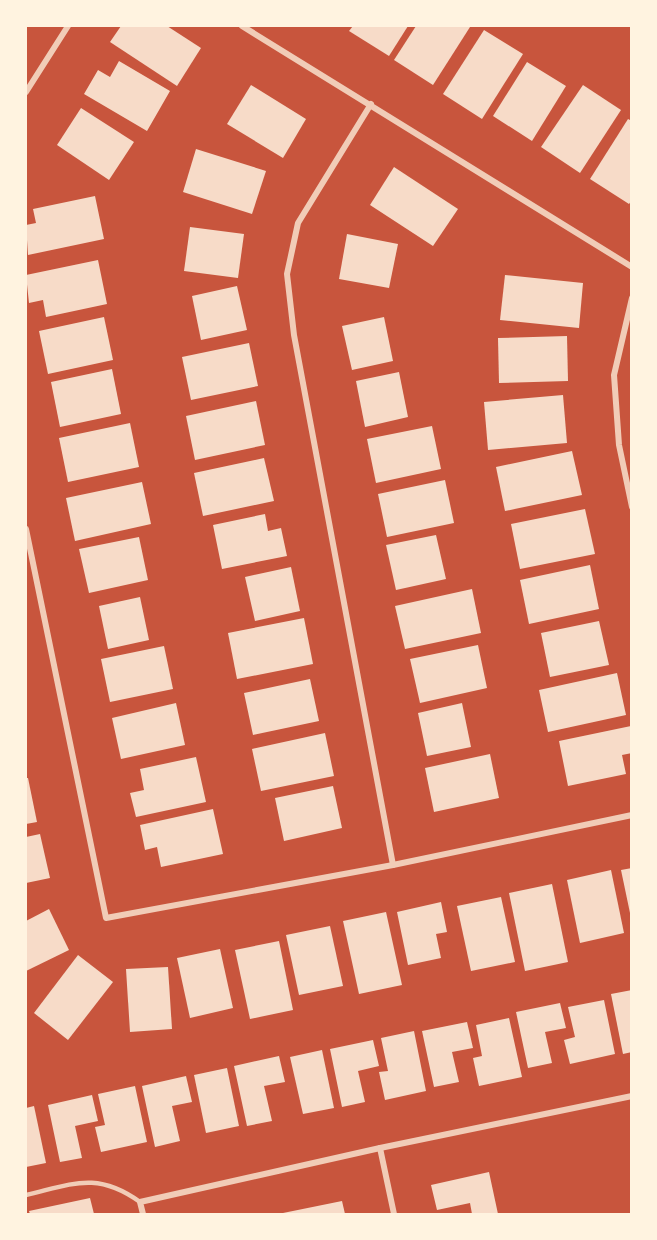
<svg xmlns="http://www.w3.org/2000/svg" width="657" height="1240" viewBox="0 0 657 1240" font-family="Montserrat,sans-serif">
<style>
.building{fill:#f7dbc8}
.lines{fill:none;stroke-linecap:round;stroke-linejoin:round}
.service{stroke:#f1ccb7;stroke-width:4.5}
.minor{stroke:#f1ccb7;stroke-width:6}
</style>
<rect width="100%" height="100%" fill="#c8553d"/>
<!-- building -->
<g class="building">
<polygon points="121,26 167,26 201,48 177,86 110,42"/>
<polygon points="353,26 408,26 389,56 349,31"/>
<polygon points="416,26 470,27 433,85 394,60"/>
<polygon points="484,30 523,54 482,119 443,94"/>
<polygon points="119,61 170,91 147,131 84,94 98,70 110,77"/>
<polygon points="527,62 566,86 532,141 493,116"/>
<polygon points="251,85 306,119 283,158 227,124"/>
<polygon points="583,85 621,110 580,173 541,147"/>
<polygon points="81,108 134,142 109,180 57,145"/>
<polygon points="628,119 632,121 632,200 629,204 590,179"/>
<polygon points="196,149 266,171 252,214 183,192"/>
<polygon points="394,167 458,209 433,246 370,205"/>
<polygon points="95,196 104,239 28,255 26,225 36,223 33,209"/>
<polygon points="190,227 244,234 238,278 184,271"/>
<polygon points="347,234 398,244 389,288 339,279"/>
<polygon points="98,260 107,304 46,317 43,300 29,303 26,275"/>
<polygon points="505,275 583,283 579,328 500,320"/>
<polygon points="237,286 247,330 201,340 192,296"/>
<polygon points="104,317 113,360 48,374 39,331"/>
<polygon points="384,317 393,361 352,370 342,326"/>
<polygon points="567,336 568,381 499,383 498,338"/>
<polygon points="249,343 258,386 191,400 182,357"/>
<polygon points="112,369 121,414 60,427 51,382"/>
<polygon points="399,372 408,417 365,427 356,381"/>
<polygon points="563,395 567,443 488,450 484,402"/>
<polygon points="256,401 265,445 195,460 186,416"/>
<polygon points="130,423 139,467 68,482 59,438"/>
<polygon points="432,426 441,469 376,483 367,439"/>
<polygon points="572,451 582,495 505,511 496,467"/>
<polygon points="264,458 274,501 203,516 194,473"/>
<polygon points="445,480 454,523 387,537 378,494"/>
<polygon points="142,482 151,524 75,541 66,498"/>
<polygon points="585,509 595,554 520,569 511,524"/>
<polygon points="265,514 268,531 281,528 287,556 222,569 213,525"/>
<polygon points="436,535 446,579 396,590 386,545"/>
<polygon points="139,537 148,580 89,593 79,549"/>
<polygon points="590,565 599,609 529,624 520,580"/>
<polygon points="291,567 300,611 255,621 245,577"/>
<polygon points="472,589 481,633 405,649 395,606"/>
<polygon points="140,597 149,640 108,649 99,606"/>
<polygon points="304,618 313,664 237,679 228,633"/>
<polygon points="599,621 609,665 550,677 541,633"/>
<polygon points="478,645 487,688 420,703 410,659"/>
<polygon points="164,646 173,689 110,702 101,659"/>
<polygon points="617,673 626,715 548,732 539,690"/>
<polygon points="310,679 319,721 253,735 244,693"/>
<polygon points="176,703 185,745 121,759 112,718"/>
<polygon points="462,703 471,747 427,756 418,713"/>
<polygon points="631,726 632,753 622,755 626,774 568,786 559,741"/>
<polygon points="325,733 334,776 261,791 252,749"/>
<polygon points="490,754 499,798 434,812 425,768"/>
<polygon points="196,757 206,802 136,817 130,793 144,790 140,769"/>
<polygon points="26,778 28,778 37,822 26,824"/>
<polygon points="333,786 342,828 284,841 275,798"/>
<polygon points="213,809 223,854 161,867 157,847 145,850 140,825"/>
<polygon points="40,834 50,878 26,883 26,837"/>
<polygon points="632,868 632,913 630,913 621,870"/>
<polygon points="611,870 624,933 580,943 567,880"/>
<polygon points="552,884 568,962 525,971 509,893"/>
<polygon points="501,897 515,962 471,971 457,906"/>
<polygon points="441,902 447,932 436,934 441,958 408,965 397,912"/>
<polygon points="49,909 69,950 26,971 26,921"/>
<polygon points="386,912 402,985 359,994 343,921"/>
<polygon points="330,926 343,986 299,995 286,935"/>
<polygon points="279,941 293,1010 250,1019 235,950"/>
<polygon points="220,949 233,1008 190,1018 177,958"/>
<polygon points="78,955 113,982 68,1040 34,1013"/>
<polygon points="168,967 172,1029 130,1032 126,969"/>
<polygon points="632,990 632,1052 623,1054 611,994"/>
<polygon points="604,1000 615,1054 570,1064 564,1040 575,1037 568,1007"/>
<polygon points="560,1003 566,1028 545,1032 552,1063 528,1068 516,1012"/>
<polygon points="509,1018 522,1077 479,1086 473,1058 482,1056 476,1025"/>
<polygon points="467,1022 473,1048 452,1052 459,1082 434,1087 422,1031"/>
<polygon points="414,1031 426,1091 385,1100 379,1072 388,1071 381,1038"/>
<polygon points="373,1040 379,1066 358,1071 365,1102 342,1107 330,1049"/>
<polygon points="322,1050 334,1108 303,1114 290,1057"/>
<polygon points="279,1056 285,1082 264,1086 272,1121 247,1126 234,1066"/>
<polygon points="227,1068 239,1126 206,1133 194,1075"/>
<polygon points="186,1076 192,1102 172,1106 180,1141 155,1147 142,1086"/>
<polygon points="135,1086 147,1142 101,1152 95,1127 105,1125 98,1094"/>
<polygon points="92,1095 98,1121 75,1126 82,1158 60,1162 48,1105"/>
<polygon points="34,1106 46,1163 26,1167 26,1108"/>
<polygon points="489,1172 498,1214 472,1214 470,1203 437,1210 431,1185"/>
<polygon points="90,1198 94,1214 30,1214 29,1211"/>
<polygon points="342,1201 345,1214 283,1214 283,1213"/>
</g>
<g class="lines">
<!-- service -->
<path class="service" d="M 26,1195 C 73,1184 97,1171 140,1202"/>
<!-- minor -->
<g class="minor">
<polyline points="242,26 632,267"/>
<polyline points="26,92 68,26"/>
<polyline points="371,104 298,223 287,274 294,335 393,865"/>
<polyline points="632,298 614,375 619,445 632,507"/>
<polyline points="26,529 106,918 393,865 632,815"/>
<polyline points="380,1148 394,1214"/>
<polyline points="143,1214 140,1202 380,1148 632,1096"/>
</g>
</g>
<!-- border -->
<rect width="657" height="1240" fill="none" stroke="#fff3e0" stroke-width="54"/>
</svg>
